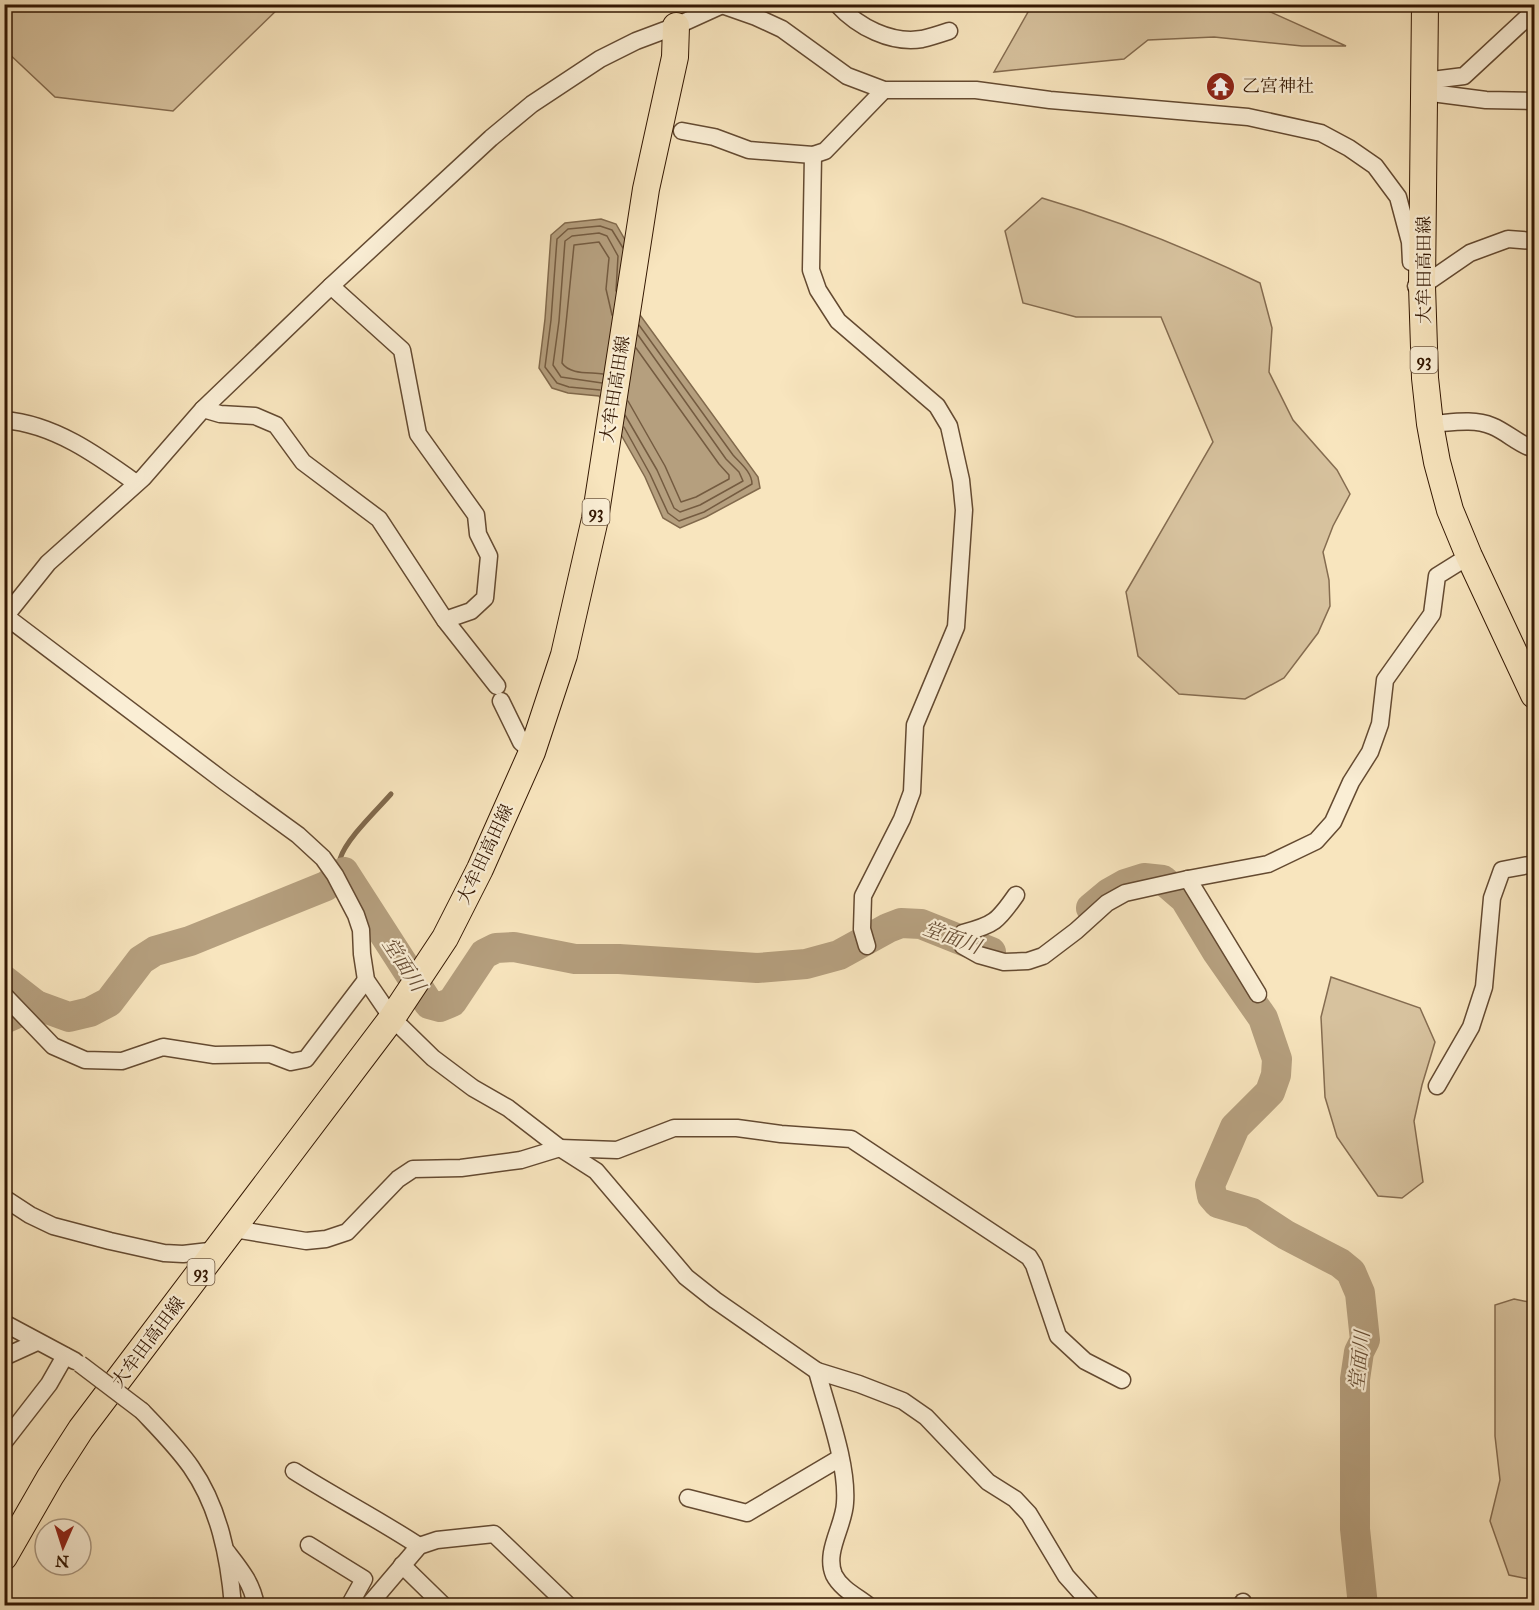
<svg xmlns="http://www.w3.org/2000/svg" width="1539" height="1610" viewBox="0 0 1539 1610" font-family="'IM FELL Great Primer','Noto Serif JP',serif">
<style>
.green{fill:#d7c29e;stroke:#856c50;stroke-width:1.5}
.water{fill:#b59f7e;stroke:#81694c;stroke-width:1.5}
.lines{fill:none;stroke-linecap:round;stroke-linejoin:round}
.shore{stroke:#745b40;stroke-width:1.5}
.stream{stroke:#81694c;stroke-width:5}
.river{stroke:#b59f7e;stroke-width:30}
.minor-casing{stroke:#644a31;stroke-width:19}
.primary-casing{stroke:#331702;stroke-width:28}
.minor{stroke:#faeed5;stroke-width:16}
.primary{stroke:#f8e5be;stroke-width:26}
.minor-bridge-casing{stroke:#644a31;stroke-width:19;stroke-linecap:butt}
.minor-bridge{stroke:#faeed5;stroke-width:16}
.labels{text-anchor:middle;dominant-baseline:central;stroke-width:4.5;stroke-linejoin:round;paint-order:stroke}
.shield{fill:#faeed5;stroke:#6f5841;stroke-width:1.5}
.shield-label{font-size:16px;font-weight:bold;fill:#331702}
.poi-label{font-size:18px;fill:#331702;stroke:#faeed5;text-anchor:start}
.street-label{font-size:18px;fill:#331702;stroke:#faeed5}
.water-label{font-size:20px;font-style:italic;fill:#674d34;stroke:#faeed5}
</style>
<rect width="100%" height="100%" fill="#f8e5be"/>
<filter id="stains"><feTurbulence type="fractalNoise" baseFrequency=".00333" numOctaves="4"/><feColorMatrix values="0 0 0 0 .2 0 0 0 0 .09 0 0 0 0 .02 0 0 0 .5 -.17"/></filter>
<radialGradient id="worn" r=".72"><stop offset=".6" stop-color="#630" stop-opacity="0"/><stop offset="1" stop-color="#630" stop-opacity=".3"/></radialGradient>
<!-- green -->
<g class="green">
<polygon points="282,5 173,111 55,97 5,50 5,5"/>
<polygon points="1032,5 1255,5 1346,46 1302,46 1214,37 1148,40 1124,59 994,72"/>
<path d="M 1042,198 C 1117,220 1190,249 1260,283 L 1272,328 L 1269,372 L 1293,420 L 1337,470 L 1350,494 L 1333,526 L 1323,552 L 1329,580 L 1330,606 L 1318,633 L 1284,678 L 1245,699 L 1179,694 L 1138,656 L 1126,592 L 1213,442 L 1161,317 L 1076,317 L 1023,303 L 1005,231 Z"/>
<polygon points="1331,977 1420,1008 1435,1042 1422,1085 1414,1121 1423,1182 1402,1198 1378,1196 1337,1137 1325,1097 1321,1017"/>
<polygon points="1514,1299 1534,1303 1534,1580 1509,1575 1490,1521 1500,1480 1495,1436 1495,1305"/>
</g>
<!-- water -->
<polygon class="water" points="601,219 616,224 632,252 632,304 758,477 760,488 706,517 680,528 663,518 645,477 599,396 568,393 552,388 539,368 545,319 551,235 565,223"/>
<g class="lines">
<!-- shore -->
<g class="shore">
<path d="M 603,374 C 590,372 570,375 562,363 L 574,245 L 599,242 L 609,258 L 606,289 L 612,315"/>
<polyline points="602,383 561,377 553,365 559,321 565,241 572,236 599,233 607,236 618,256 616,291"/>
<polyline points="600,390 569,387 557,383 545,367 551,320 557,239 568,229 600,226 612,230 623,248"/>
<polyline points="628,401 665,466 681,502 696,497 729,479 729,475 719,464 636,348"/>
<polyline points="625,415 657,470 674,508 680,512 700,505 743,481 739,472 726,459 638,335"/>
<path d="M 624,427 L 650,474 L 668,513 L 679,521 L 704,512 L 752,484 C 752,472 740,463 733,455 L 639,325"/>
</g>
<!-- stream -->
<path class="stream" d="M 344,872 C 341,868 338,864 340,859 C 346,839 377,810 391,794"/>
<!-- river -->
<g class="river">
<polyline points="1091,908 1109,893 1125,884 1144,878 1163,880 1185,899 1217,952 1263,1018 1277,1059 1276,1075 1270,1092 1235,1127 1210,1185 1212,1196 1218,1203 1252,1213 1286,1235 1340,1263 1351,1272 1360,1293 1365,1340 1359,1352 1355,1379 1355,1529 1363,1606"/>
<polyline points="4,980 36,1005"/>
<polyline points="4,1019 36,1005 69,1017 90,1012 109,1002 141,960 155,951 190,941 326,886 344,872 429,1004 440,1007 452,1002 484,954 496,948 514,947 575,959 619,959 757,968 806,964 839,955 888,928 901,923 921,924 991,952"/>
</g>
<defs>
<g id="minor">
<polyline points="719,4 756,17 782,29 847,76 884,90 976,90 1050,100 1248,117 1321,133 1349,148 1375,166 1398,197 1410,242 1411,262"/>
<path d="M 837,4 C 858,27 891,44 922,39 C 931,37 940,34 949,31"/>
<polyline points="1424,81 1464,76 1534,11"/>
<polyline points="1424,92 1486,100 1534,101"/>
<polyline points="682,131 714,137 749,150 813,155 825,151 884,90"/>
<polyline points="813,155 811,270 818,290 838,321 937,406 949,426 961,480 964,510 956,627 915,725 912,792 902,819 863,896 862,929 867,946"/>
<polyline points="331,286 402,350 418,434 476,515 478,534 489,556 485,598 471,611 445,620"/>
<polyline points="1416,286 1422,286 1470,253 1508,239 1534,241"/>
<polyline points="203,409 220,414 255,416 276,425 303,462 379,519 445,620 497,686"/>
<path d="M 4,420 C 54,424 97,455 136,483"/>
<path d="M 1430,424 C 1450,423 1473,418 1492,426 C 1507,432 1518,444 1534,449"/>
<polyline points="4,615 225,782 298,835 323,858 335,875 356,915 361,930 362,954 366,980 392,1018 433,1058 473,1088 508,1108 560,1148 596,1171 686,1277 715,1300 817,1371 859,1384 903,1401 926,1417 988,1482 1015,1499 1029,1514 1066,1576 1093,1606"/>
<polyline points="4,618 48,563 143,478 203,409 331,286 491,138 532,104 600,59 636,41 676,26 720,6"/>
<polyline points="501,701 521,742 532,752"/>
<polyline points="1188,879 1258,994"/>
<path d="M 1016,895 C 998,921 994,925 963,933 L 963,946 L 979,955 L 1004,962 L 1028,961 L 1043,956 L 1076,931 L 1107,903 L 1125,893 L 1188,879 L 1268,864 L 1316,841 L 1333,822 L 1351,782 L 1370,752 L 1380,724 L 1385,680 L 1432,614 L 1437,576 L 1469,556"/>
<polyline points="4,995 53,1046 85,1060 122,1061 163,1047 214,1055 270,1054 291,1062 306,1059 366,980"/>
<polyline points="1437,1086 1471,1027 1484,987 1492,898 1502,870 1534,864"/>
<polyline points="4,1198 30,1215 53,1226 110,1241 164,1253 183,1254 218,1250"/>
<polyline points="234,1229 306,1241 326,1239 347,1232 398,1179 413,1169 461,1168 521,1160 560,1148 617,1150 674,1128 737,1128 781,1134 851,1139 1029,1257 1034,1265 1058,1336 1085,1361 1122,1380"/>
<polyline points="4,1323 75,1361"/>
<polyline points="4,1357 37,1342"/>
<path d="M 817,1371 C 827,1409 848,1464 845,1503 C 844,1526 824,1552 834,1575 C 841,1589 858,1597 869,1606"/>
<path d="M 142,1411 C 159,1429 177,1447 191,1467 C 219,1507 229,1557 233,1606"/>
<polyline points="4,1442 49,1384 65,1356"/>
<path d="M 294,1471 C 335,1497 378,1519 419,1546"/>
<polyline points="688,1498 747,1513 840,1458"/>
<polyline points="309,1545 364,1579 349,1606"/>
<path d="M 227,1552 C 241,1570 252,1583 256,1606"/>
<polyline points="402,1565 444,1606"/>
<polyline points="1243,1602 1244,1606"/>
<polyline points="368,1606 419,1546 437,1540 494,1534 569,1606"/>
</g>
<g id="primary">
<polyline points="1425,4 1422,286 1425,378 1430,424 1437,462 1450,510 1469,556 1534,695"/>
<polyline points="4,1557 50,1477 81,1429 392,1018 445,938 480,869 532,752 564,655 595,519 646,189 675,57 676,26"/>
</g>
</defs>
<!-- minor casing -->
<use href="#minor" class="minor-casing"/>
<!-- primary casing -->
<use href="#primary" class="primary-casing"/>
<!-- minor -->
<use href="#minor" class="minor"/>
<!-- primary -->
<use href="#primary" class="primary"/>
<defs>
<polyline id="minor-bridge" points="80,1364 142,1411"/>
</defs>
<!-- minor-bridge casing -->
<use href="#minor-bridge" class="minor-bridge-casing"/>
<!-- minor-bridge -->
<use href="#minor-bridge" class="minor-bridge"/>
</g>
<!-- icons -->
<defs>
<symbol id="temple-disc" viewBox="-11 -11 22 22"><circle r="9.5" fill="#8f2418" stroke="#faeed5"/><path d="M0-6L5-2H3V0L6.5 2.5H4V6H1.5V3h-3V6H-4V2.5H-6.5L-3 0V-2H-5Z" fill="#fff"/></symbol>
</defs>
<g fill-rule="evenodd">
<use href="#temple-disc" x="1204" y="70" width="33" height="33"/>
</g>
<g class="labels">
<!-- shield labels -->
<g class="shield">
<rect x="1410.5" y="347" width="27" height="26" rx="4.5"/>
<rect x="582.5" y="499" width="27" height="26" rx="4.5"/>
<rect x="187.5" y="1259" width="27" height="26" rx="4.5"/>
</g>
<g class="shield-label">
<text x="1424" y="360">93</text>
<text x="596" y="512">93</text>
<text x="201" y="1272">93</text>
</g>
<!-- poi labels -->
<g class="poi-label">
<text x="1242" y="86">乙宮神社</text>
</g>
<!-- street labels -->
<g class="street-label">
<text transform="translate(1424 270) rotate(-90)">大牟田高田線</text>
<text transform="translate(615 389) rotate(-81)">大牟田高田線</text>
<text transform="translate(485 854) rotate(-65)">大牟田高田線</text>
<text transform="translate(148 1342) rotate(-53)">大牟田高田線</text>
</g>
<!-- water labels -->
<g class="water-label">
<text transform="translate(952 937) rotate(20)">堂面川</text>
<text transform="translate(404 964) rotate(57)">堂面川</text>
<text transform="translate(1359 1361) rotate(-84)">堂面川</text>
</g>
</g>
<!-- margin -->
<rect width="1539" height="1610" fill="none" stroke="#f8e5be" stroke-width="24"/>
<rect x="6" y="6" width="1527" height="1598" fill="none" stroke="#331702" stroke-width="3"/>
<rect x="12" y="12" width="1515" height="1586" fill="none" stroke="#331702" stroke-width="1.5"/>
<!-- north arrow -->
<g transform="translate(63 1547) rotate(183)"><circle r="28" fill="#faeed5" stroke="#aa9881" stroke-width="1.5"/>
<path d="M0-4.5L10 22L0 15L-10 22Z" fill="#8f2418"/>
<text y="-9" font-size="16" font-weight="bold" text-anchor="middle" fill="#331702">N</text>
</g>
<rect width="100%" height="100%" filter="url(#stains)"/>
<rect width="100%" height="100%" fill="url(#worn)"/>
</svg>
